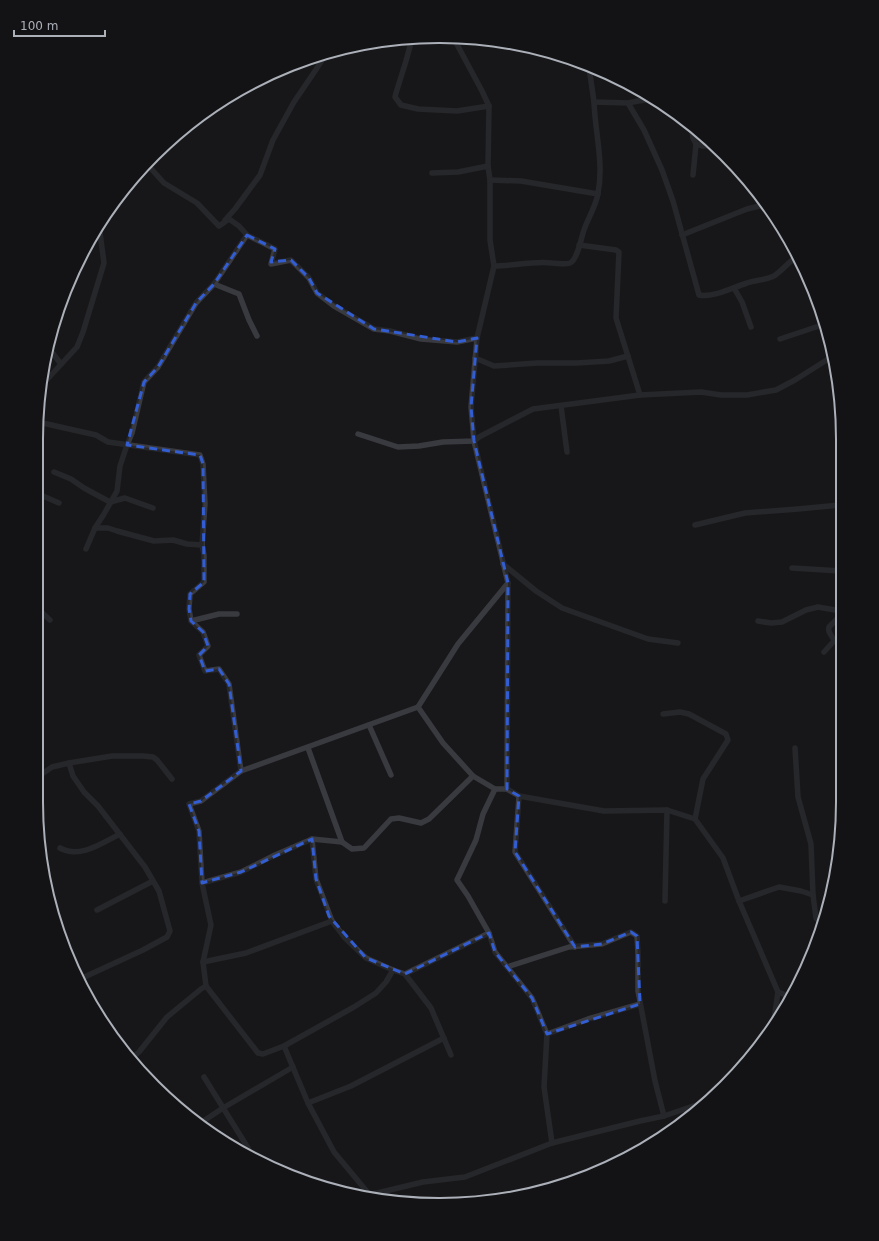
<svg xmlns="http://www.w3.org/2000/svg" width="879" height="1241" viewBox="0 0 879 1241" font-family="'DejaVu Sans',sans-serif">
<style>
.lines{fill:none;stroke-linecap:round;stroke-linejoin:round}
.minor{stroke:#393a3f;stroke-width:5.5}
.marked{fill:none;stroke:#325dd3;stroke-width:3;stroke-dasharray:8 5;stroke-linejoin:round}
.rim{fill:none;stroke:#abb0b9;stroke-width:2}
</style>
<rect width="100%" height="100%" fill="#18181a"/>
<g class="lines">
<!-- minor -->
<g class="minor">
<polyline points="453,37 482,91 489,106 488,166 490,180 490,240 494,266 477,338 471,407 474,441 508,583 507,789 519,796 604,811 667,810 695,819 723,858 739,901 778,992 773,1026"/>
<polyline points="412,39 406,61 396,93 395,97 401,105 418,109 457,111 489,106"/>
<polyline points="589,67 594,102 628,103 638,101 653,99"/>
<path d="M 628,103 L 644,130 L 662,170 L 673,201 L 699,295 C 713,298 734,287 747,283 C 756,280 766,280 774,276 C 783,270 789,261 798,256"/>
<polyline points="691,125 693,138 696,144 703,146 713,145"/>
<polyline points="146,163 164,183 197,203 219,226 229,219 239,226 247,235 275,249 271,264 291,260 309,278 317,293 334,306 374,329 390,331 421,339 457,342 477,338"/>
<polyline points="432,173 458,172 488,166"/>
<polyline points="693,175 696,144"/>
<polyline points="490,180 521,181 598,194"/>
<polyline points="225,220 235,209 260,175 273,140 294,102 315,71 326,54"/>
<polyline points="682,235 747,209 764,205"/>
<polyline points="579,245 616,250 619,252 616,318 640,395"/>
<path d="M 494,266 C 513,266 532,261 552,263 C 558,263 564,265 570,263 C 577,260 581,240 583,233 C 587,219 596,207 598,193 C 604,163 595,132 594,102"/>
<polyline points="214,284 239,294 249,320 257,336"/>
<polyline points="734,288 742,302 751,327"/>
<polyline points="780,339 825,324"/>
<polyline points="48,347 61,364"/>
<polyline points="475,358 494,366 537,363 577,363 609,361 628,356"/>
<polyline points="41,386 77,347 83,332 104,263 99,225"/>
<polyline points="561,406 567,452"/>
<polyline points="38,422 96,435 108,442 200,455 203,464 205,504 202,545 204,555 204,582 190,594 189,609 191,621 203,632 208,646 199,655 205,671 219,669 229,684 241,771"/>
<polyline points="358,434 398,447 419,446 443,442 474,441 479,437 533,409 640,395 701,392 721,395 747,395 776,390 795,380 833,356"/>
<polyline points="54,472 71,479 84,488 110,502 125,498 153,508"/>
<polyline points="36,493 59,503"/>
<polyline points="695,525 745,513 798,509 840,505"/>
<polyline points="95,528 108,528 117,531 154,541 173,540 187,544 202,545"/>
<polyline points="86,549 95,528 104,514 117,491 120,466 127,445 132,433 144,382 158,367 196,303 214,284 247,235"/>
<polyline points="503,564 536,591 562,608 648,639 678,643"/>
<polyline points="792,568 841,571"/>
<polyline points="36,607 50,620"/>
<polyline points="191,621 219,614 237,614"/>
<polyline points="758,621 771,623 782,622 806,610 818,607 841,611"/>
<path d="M 824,652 L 834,641 C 833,636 827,633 829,627 L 837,619 L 841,613"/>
<polyline points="418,707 443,743 473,776 495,789 507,789"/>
<polyline points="663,714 680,712 689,714 726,734 728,740 703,779 695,819"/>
<polyline points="369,725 391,775"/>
<polyline points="308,748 342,842"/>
<polyline points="795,748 798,797 811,844 813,895"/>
<polyline points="69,763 73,776 84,792 98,806 145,867 159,891 170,931 167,937 143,950 80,979"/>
<polyline points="36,778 52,767 69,763 112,756 143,756 153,757 157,760 172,779"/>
<polyline points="495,789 483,814 476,840 457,880 468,896 489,933 495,952 532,998 547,1034 544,1087 552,1143"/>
<polyline points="519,796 515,852 575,947"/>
<polyline points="312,839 316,879 332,921 345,938 366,958 393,970 405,974 431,1008 451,1055"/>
<path d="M 60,848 C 80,859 102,843 120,834"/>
<polyline points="202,883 241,872 275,855 312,839 342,842 352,849 364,848 391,819 399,818 421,823 429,819 473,776"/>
<polyline points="665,901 667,810"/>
<polyline points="739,901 779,887 801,891 813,895 816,918 822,924"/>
<polyline points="97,910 153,881"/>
<polyline points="203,962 246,953 332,921"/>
<polyline points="507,967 569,947 602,944 631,932 637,936 638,954 638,991 655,1081 664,1116"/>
<polyline points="405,974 489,933"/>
<polyline points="78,978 86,988 91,1002"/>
<polyline points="206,986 258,1053 263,1054 284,1046 354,1007 376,993 386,982 393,970"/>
<polyline points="778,992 791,997"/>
<polyline points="547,1034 588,1019 640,1004"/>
<polyline points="284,1046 308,1103 334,1152 369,1194"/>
<polyline points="132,1058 139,1052 167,1017 201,989 206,986 203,962 211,925 202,883 199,831 189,804 201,801 241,771 418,707 458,644 508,583"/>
<polyline points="204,1077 248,1148"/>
<polyline points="308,1103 351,1086 444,1038"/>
<polyline points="199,1124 223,1108 293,1067"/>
<polyline points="365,1196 423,1182 465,1177 552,1143 640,1121 664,1116 711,1100"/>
</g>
</g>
<!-- marked area -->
<path d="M0 0H879V1241H0ZM 247,235 L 275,249 L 271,262 L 291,260 L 309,278 L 317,293 L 374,329 L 457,342 L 477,338 L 471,407 L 474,441 L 508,583 L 507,789 L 519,796 L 515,852 L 575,947 L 602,944 L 631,932 L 637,936 L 640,1004 L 547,1034 L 532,998 L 495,952 L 489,933 L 405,974 L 366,958 L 329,916 L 316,879 L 312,839 L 241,872 L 202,883 L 199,831 L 189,804 L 201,801 L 241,771 L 229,684 L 219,669 L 205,671 L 199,655 L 208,646 L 203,632 L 191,621 L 189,609 L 190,594 L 204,582 L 203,464 L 200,455 L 127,445 L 144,382 L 158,367 L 196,303 L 214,284 Z" fill="#18181a" fill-opacity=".55" fill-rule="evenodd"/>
<path class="marked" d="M 247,235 L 275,249 L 271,262 L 291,260 L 309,278 L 317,293 L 374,329 L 457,342 L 477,338 L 471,407 L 474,441 L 508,583 L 507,789 L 519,796 L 515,852 L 575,947 L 602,944 L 631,932 L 637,936 L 640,1004 L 547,1034 L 532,998 L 495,952 L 489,933 L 405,974 L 366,958 L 329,916 L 316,879 L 312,839 L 241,872 L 202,883 L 199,831 L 189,804 L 201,801 L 241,771 L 229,684 L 219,669 L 205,671 L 199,655 L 208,646 L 203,632 L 191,621 L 189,609 L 190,594 L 204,582 L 203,464 L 200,455 L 127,445 L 144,382 L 158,367 L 196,303 L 214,284 Z"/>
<!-- crop -->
<path d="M0 0H879V1241H0ZM439 43H440A396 396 0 0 1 836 439V802A396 396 0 0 1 440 1198H439A396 396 0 0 1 43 802V439A396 396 0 0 1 439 43Z" fill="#131315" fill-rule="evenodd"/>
<path class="rim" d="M439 43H440A396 396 0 0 1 836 439V802A396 396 0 0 1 440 1198H439A396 396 0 0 1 43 802V439A396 396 0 0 1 439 43Z"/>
<!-- scale -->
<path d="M14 30v6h91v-6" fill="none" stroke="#abb0b9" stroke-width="2"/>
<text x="20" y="30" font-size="12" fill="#abb0b9" stroke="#131315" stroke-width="3" paint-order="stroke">100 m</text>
</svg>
